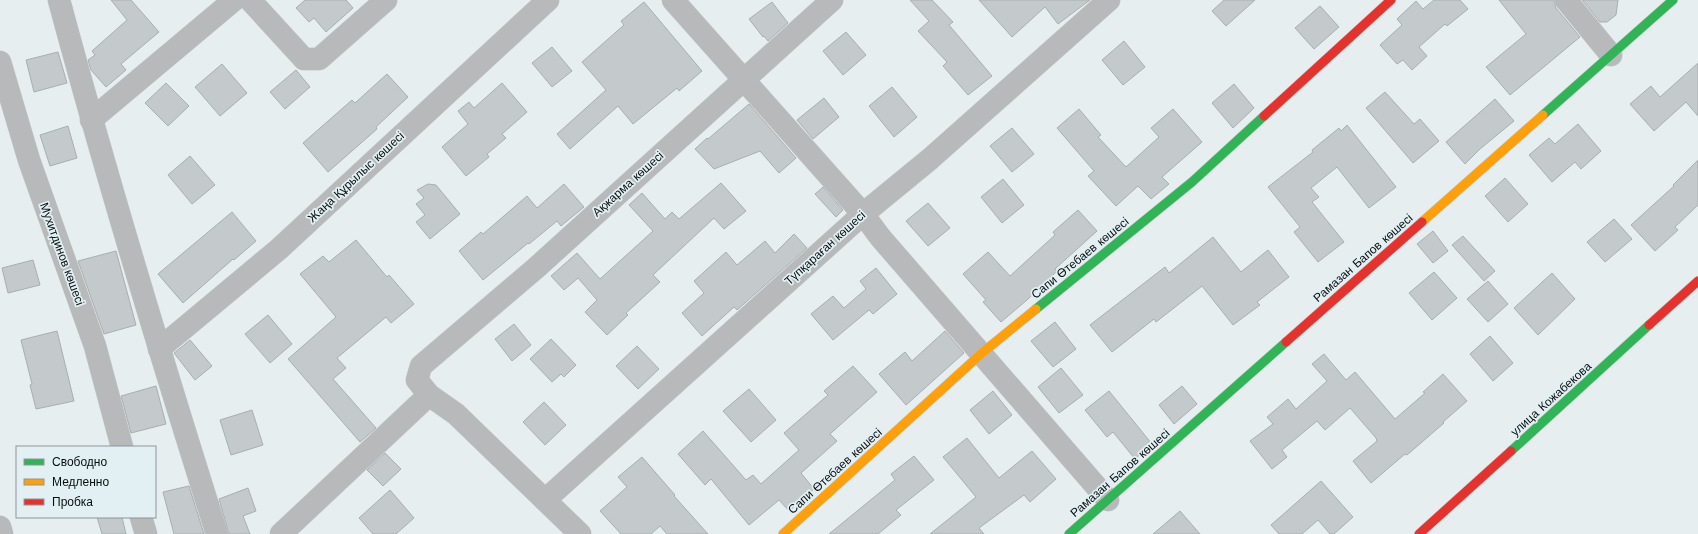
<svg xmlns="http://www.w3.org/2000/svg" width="1698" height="534" viewBox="0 0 1698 534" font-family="'Work Sans',sans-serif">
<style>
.building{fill:#c4cacb;stroke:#a9afb0}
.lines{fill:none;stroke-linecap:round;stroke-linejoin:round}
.street-casing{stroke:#c3c9cb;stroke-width:23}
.fast-casing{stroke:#c3c9cb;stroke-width:10}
.slow-casing{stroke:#c3c9cb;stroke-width:10}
.jam-casing{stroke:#c3c9cb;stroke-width:10}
.street{stroke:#b7b9ba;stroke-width:22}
.fast{stroke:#30b455;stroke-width:9}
.slow{stroke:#ff9f0a;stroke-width:9}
.jam{stroke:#e5322d;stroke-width:9}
.labels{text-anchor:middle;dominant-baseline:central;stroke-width:3.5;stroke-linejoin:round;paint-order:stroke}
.street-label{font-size:12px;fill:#090e0f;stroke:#e2f0f4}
</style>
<rect width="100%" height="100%" fill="#e6eef0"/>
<!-- building -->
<g class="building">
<polygon points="111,0 131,0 159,32 121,64 126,70 106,87 91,70 88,60 95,55 92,51 127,20"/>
<polygon points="305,0 346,0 353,8 326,32 314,18 309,22 296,8"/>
<polygon points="910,0 932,0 953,22 949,25 992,76 968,95 943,66 947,62 918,31 929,21"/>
<polygon points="979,0 1090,0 1058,24 1045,7 1012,37"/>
<polygon points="1224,0 1255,0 1226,26 1212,11"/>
<polygon points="1434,0 1460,0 1468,9 1447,26 1445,24 1419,47 1427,56 1412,70 1403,60 1397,64 1380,45 1402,25 1397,19 1416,1 1423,9"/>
<polygon points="1499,0 1554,0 1556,8 1580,37 1510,95 1486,67 1526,34"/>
<polygon points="1582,0 1618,0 1616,15 1607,22 1600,22"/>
<polygon points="644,2 702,71 679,91 677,88 633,124 618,106 570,149 557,134 606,90 582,62 624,25 621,21"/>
<polygon points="772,2 788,23 768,41 764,36 763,37 749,19"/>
<polygon points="1320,6 1339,27 1314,49 1295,28"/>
<polygon points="846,32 866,55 843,75 823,51"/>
<polygon points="1124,41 1145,67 1123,85 1102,60"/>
<polygon points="552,47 572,71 552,87 532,63"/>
<polygon points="58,52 67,83 34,92 26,60"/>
<polygon points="1698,63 1698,116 1686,102 1654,131 1630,104 1651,86 1660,97"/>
<polygon points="222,64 247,93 220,116 195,87"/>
<polygon points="296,70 310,87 285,109 270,92"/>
<polygon points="387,74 408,97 376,127 377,129 328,172 303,143 352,100 355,103"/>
<polygon points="166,83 189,106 168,126 145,103"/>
<polygon points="502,83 527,112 502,134 506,138 487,154 489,157 466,176 442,147 468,124 458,111 469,102 474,108"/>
<polygon points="1234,84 1254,108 1233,128 1212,103"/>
<polygon points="892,87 917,117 894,137 869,106"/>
<polygon points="1385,92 1414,124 1420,119 1439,141 1413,163 1366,108"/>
<polygon points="824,98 839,117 813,139 797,120"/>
<polygon points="1495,99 1514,121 1480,149 1465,164 1446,142"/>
<polygon points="749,104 796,158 779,173 760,151 714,169 695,149 707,138 708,139"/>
<polygon points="1079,109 1101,135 1098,137 1126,167 1159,137 1151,128 1173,109 1202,142 1162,177 1169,184 1151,199 1138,186 1116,206 1088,176 1094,171 1057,128"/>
<polygon points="1578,124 1601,151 1581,169 1575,162 1552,182 1529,155 1549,138 1555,144"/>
<polygon points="1347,125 1396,187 1369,208 1337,167 1311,188 1319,197 1312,202 1344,242 1318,262 1294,232 1300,227 1268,187 1313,152 1312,150 1339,128 1341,131"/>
<polygon points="68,126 77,158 50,166 40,135"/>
<polygon points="1012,128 1034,154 1012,172 990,146"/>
<polygon points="190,156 215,185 192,204 168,175"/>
<polygon points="1698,160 1698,205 1675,227 1678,230 1655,251 1631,225 1674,186 1673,185"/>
<polygon points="1505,178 1528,204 1508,222 1485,196"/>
<polygon points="1003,179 1024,205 1002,223 981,197"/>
<polygon points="721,183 746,211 724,229 714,218 653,275 660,282 626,313 628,315 607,335 585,312 597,300 578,278 564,290 551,276 577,253 600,279 642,241 653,231 629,205 642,193 665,219 672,212 679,219"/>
<polygon points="428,184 436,185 460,214 430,239 416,222 425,215 416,204 424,198 417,190"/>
<polygon points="564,184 584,207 561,226 557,221 529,244 528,243 483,280 459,251 481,232 483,234 527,196 537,208"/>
<polygon points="823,187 843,210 836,217 815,194"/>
<polygon points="928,203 950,228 928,246 906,221"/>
<polygon points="1078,210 1097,231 1055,269 1057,271 1027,300 1001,322 983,302 986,300 963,274 988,252 1010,276 1055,235 1053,232"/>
<polygon points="232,212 256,241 234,260 233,259 183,303 158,274"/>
<polygon points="1614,219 1632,239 1605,262 1587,242"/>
<polygon points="1433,231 1448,251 1433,263 1417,244"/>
<polygon points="794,234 807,248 737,310 734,307 702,336 682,313 704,293 694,281 726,252 737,265 765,241 775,253"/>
<polygon points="1463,236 1495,271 1484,281 1452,245"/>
<polygon points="1213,237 1241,272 1268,250 1289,277 1257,302 1260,305 1233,325 1202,286 1156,322 1154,319 1112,352 1090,325 1165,267 1169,273"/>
<polygon points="356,240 387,277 389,275 414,304 391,323 386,317 337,358 346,368 333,379 376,428 360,442 288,359 336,317 300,274 323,256 329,262"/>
<polygon points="116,251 136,325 104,334 78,261"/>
<polygon points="33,260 40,285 8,293 2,268"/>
<polygon points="876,268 897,294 873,314 869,310 833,340 811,314 833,296 844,308 866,289 860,281"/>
<polygon points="1434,272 1457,298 1432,320 1409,293"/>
<polygon points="1552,273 1575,299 1538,335 1514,308"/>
<polygon points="1488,281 1508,304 1488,322 1467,299"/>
<polygon points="268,315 292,344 270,363 245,334"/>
<polygon points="1055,322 1076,349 1053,367 1031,341"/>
<polygon points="514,324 531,345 512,361 495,339"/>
<polygon points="57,331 74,401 36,409 30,385 32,384 21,340"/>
<polygon points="945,331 964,353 906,405 879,374 905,352 912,361"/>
<polygon points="1490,336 1513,363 1493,381 1470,354"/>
<polygon points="551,339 576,365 564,377 561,374 552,382 530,359"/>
<polygon points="190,340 212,366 195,380 174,353"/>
<polygon points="637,346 659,369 638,389 616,366"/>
<polygon points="1324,354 1346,380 1355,372 1395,419 1425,393 1423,392 1443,374 1467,401 1443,422 1444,423 1407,455 1405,454 1371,483 1353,461 1377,441 1376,438 1350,408 1325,430 1317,421 1282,450 1287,457 1272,469 1250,441 1273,424 1267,417 1288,399 1296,409 1327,381 1312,364"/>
<polygon points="853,366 877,392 830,434 837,441 801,473 814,489 789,511 779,500 749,525 711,479 705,485 678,454 703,431 746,480 753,475 761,484 799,450 784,433 828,395 824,391"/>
<polygon points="1061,368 1083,395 1059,413 1038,387"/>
<polygon points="156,386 166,424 131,433 121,396"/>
<polygon points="1182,386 1197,404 1174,424 1159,405"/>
<polygon points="749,389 776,420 751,442 723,411"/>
<polygon points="993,391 1012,415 989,434 970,410"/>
<polygon points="1109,391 1152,444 1135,459 1113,432 1107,437 1085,410"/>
<polygon points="544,402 566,425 545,445 523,422"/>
<polygon points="252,410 263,445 231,455 220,420"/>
<polygon points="967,438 999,478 1032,451 1056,479 1030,502 1024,495 979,528 984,534 930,534 976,497 943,457"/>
<polygon points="385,453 401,469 383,486 367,470"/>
<polygon points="914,456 934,480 896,510 901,515 878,534 829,534 895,480 891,474"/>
<polygon points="642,457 675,495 674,496 708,534 667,534 660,526 651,534 621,534 600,511 627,487 618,477"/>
<polygon points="1321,481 1353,517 1334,534 1330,534 1318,520 1302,534 1279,534 1271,525"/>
<polygon points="189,486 204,534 174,534 163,492"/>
<polygon points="248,488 256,511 243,516 250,534 229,534 219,499"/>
<polygon points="390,490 414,518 396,534 373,534 359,518"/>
<polygon points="1180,511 1200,534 1153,534"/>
<polygon points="97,517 122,517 126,534 102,534"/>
</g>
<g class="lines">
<defs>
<g id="street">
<path d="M 59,0 C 107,179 161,357 217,534"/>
<polyline points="250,0 304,59 319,59 386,0"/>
<polyline points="673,0 863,214 880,237 1108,500"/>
<polyline points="1566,0 1611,55"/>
<polyline points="0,62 29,160 95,346 122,447"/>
<polyline points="91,120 234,0"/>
<polyline points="159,349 279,249 548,0"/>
<polyline points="545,500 863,214 930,159 1109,0"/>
<polyline points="141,517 146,534"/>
<polyline points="0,527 2,534"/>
<polyline points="281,534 429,395"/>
<polyline points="580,534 456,414 429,395 417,380 421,366 536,268 832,0"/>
</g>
<g id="fast">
<polyline points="1543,115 1673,0"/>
<polyline points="1036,309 1192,182 1264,116"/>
<polyline points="1511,451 1649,325"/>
<polyline points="1069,534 1286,342"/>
</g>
<g id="slow">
<polyline points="1422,222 1543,115"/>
<polyline points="783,534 982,353 1036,309"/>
</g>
<g id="jam">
<polyline points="1264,116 1391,0"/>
<polyline points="1649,325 1698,281"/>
<polyline points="1286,342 1422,222"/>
<polyline points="1419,534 1511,451"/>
</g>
</defs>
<!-- street casing -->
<use href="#street" class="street-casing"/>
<!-- fast casing -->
<use href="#fast" class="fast-casing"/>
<!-- slow casing -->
<use href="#slow" class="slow-casing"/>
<!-- jam casing -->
<use href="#jam" class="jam-casing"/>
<!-- street -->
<use href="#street" class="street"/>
<!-- fast -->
<use href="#fast" class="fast"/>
<!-- slow -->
<use href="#slow" class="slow"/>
<!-- jam -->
<use href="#jam" class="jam"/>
</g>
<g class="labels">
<!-- street labels -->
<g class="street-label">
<text transform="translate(356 177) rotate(-43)">Жаңа Құрылыс көшесі</text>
<text transform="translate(628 184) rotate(-42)">Ақжарма көшесі</text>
<text transform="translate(825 248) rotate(-42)">Түпқараған көшесі</text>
<text transform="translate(62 254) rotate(70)">Мухитдинов көшесі</text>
<text transform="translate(1080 258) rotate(-39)">Сапи Өтебаев көшесі</text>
<text transform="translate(1363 258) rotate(-41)">Рамазан Бапов көшесі</text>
<text transform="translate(1551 399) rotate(-42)">улица Кожабекова</text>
<text transform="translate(835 471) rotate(-42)">Сапи Өтебаев көшесі</text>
<text transform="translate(1120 473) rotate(-41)">Рамазан Бапов көшесі</text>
</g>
</g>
<!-- legend -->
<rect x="16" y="446" width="140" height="72" fill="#e2f0f4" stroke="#8b9698"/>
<rect x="24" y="459" width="20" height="6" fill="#30b455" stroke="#8b9698"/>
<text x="52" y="466" font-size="12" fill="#090e0f">Свободно</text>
<rect x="24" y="479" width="20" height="6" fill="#ff9f0a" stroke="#8b9698"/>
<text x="52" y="486" font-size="12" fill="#090e0f">Медленно</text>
<rect x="24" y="499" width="20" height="6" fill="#e5322d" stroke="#8b9698"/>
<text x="52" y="506" font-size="12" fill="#090e0f">Пробка</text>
</svg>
